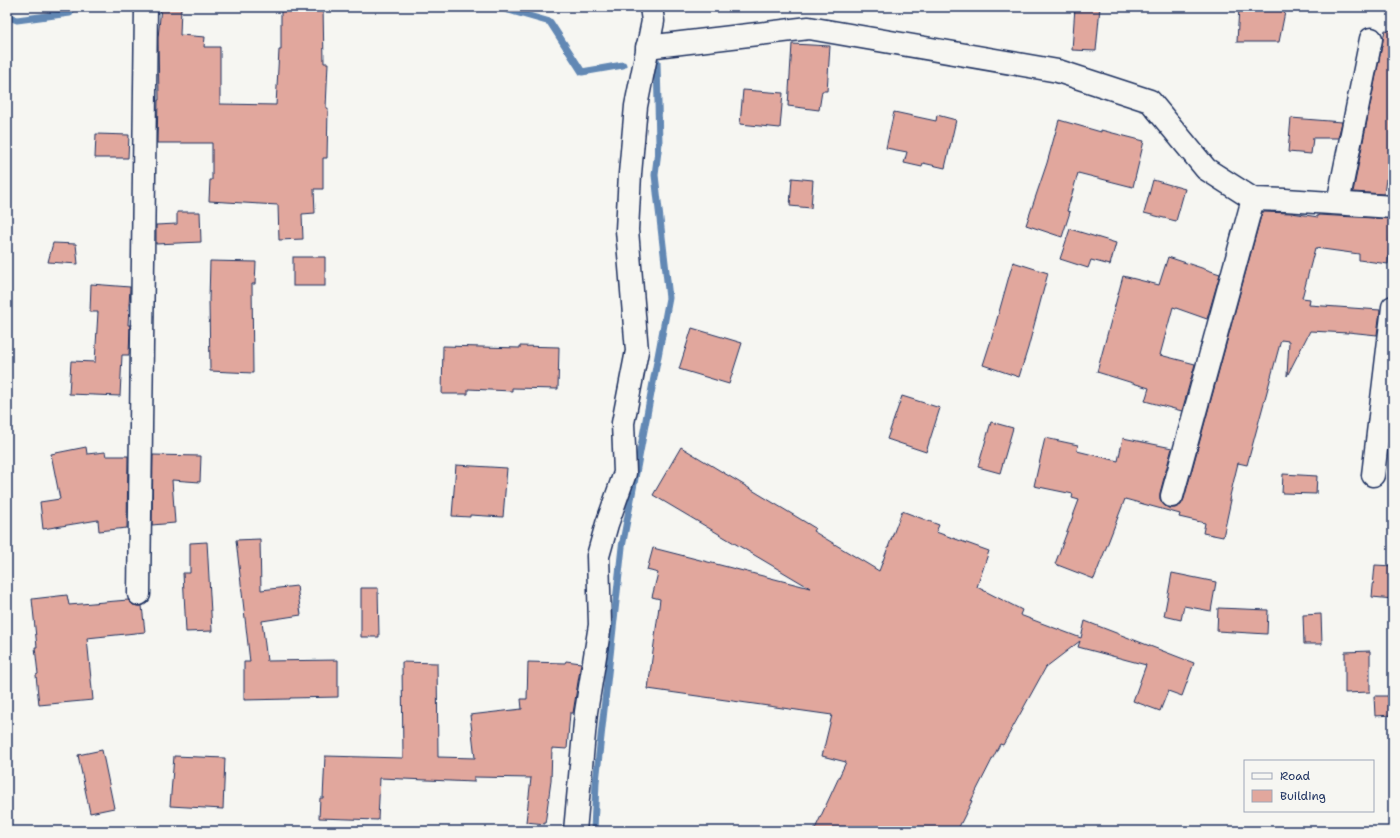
<svg xmlns="http://www.w3.org/2000/svg" width="1400" height="838" viewBox="0 0 1400 838" font-family="'Shantell Sans',sans-serif">
<style>
.lines{fill:none;stroke-linecap:round;stroke-linejoin:round}
.stream{stroke:#6288b4;stroke-width:7}
.building{fill:#e1a79d;stroke:#1b2f5e}
.minor-casing{stroke:#1b2f5e;stroke-width:25}
.minor{stroke:#f6f6f2;stroke-width:22}
</style>
<rect width="100%" height="100%" fill="#f6f6f2"/>
<filter id="ink" filterUnits="userSpaceOnUse"><feTurbulence type="fractalNoise" baseFrequency=".025" numOctaves="2"/><feDisplacementMap in="SourceGraphic" scale="8" xChannelSelector="R" yChannelSelector="G"/><feConvolveMatrix kernelMatrix="1 2 1 2 8 2 1 2 1" color-interpolation-filters="sRGB"/></filter>
<g filter="url(#ink)">
<g class="lines">
<!-- stream -->
<g class="stream">
<polyline points="498,7 550,22 582,72 623,65"/>
<polyline points="7,16 17,20 70,13 72,7"/>
<polyline points="594,831 596,782 622,547 669,298 655,175 659,143 657,62"/>
</g>
</g>
<!-- building -->
<g class="building">
<polygon points="161,7 181,7 180,35 205,37 204,47 220,47 220,104 276,105 279,50 281,50 281,7 323,7 324,63 328,63 326,108 328,108 327,158 323,158 323,189 314,189 315,213 302,214 303,239 279,240 278,205 209,201 210,180 212,180 212,143 157,143 158,100 159,100 158,38"/>
<polygon points="1075,7 1100,7 1096,51 1072,50"/>
<polygon points="1239,7 1286,7 1279,42 1237,42"/>
<polygon points="1385,30 1393,31 1393,180 1386,179 1384,194 1353,192"/>
<polygon points="792,44 830,46 827,91 822,91 819,110 788,106"/>
<polygon points="743,90 783,93 780,128 740,124"/>
<polygon points="894,112 936,121 937,115 956,120 945,168 923,163 922,167 904,163 907,152 886,148"/>
<polygon points="1291,118 1342,122 1338,138 1313,138 1311,154 1288,152"/>
<polygon points="1059,120 1101,132 1101,130 1144,141 1133,187 1078,173 1067,211 1070,212 1062,237 1026,225 1047,163"/>
<polygon points="96,134 129,135 128,158 95,158"/>
<polygon points="792,178 813,180 811,208 790,206"/>
<polygon points="1153,180 1185,189 1176,221 1144,213"/>
<polygon points="177,212 200,212 201,242 156,244 156,225 177,224"/>
<polygon points="1262,212 1292,213 1318,217 1318,215 1392,219 1388,264 1359,260 1359,254 1315,248 1302,298 1310,299 1309,305 1380,310 1377,335 1348,332 1348,333 1310,331 1287,376 1289,341 1281,340 1247,465 1238,463 1229,500 1231,500 1223,537 1203,533 1205,523 1179,517 1180,514 1125,499 1094,579 1055,564 1079,500 1072,498 1073,494 1034,486 1045,438 1078,445 1077,451 1118,461 1123,438 1172,448 1160,493 1160,499 1163,504 1168,508 1175,508 1181,505 1184,499"/>
<polygon points="1070,229 1116,243 1110,265 1091,260 1088,268 1060,259"/>
<polygon points="53,243 76,244 78,264 48,262"/>
<rect x="293" y="257" width="32" height="29"/>
<polygon points="1168,257 1220,274 1207,319 1173,307 1160,355 1195,364 1182,411 1145,401 1149,388 1097,372 1123,276 1159,285"/>
<polygon points="210,261 256,262 255,284 252,284 253,373 210,371 209,300"/>
<polygon points="1013,262 1048,273 1028,348 1019,377 983,365 992,337"/>
<polygon points="91,284 130,287 128,325 130,325 129,355 122,355 120,396 69,394 71,361 95,362 98,312 90,312"/>
<polygon points="692,328 742,343 729,384 679,369"/>
<polygon points="443,346 520,348 520,346 559,347 558,389 512,388 512,391 468,389 468,394 442,394"/>
<polygon points="902,396 940,408 926,452 887,439"/>
<polygon points="991,422 1013,428 1000,473 978,467"/>
<polygon points="86,447 87,454 105,452 106,456 128,456 127,528 99,531 98,520 43,529 40,502 60,499 51,454"/>
<polygon points="681,447 815,528 813,531 879,571 902,511 939,525 936,532 989,551 977,587 1022,610 1020,615 1081,638 1085,621 1194,663 1182,696 1168,691 1160,711 1133,701 1146,665 1078,647 1080,641 1046,667 1003,745 1000,744 971,801 972,801 957,831 814,831 846,762 822,756 832,715 648,689 660,599 652,597 658,573 647,570 653,548 810,588 653,495"/>
<polygon points="153,455 201,456 200,482 172,480 175,523 152,525"/>
<polygon points="456,465 507,468 503,517 470,515 470,517 452,516"/>
<polygon points="1283,474 1317,476 1316,494 1282,493"/>
<polygon points="260,539 261,590 297,586 301,615 262,621 267,661 338,660 338,697 290,698 290,699 244,700 244,662 250,662 236,540"/>
<polygon points="207,542 212,631 186,632 183,573 190,573 190,543"/>
<polygon points="1375,565 1393,566 1393,599 1372,597"/>
<polygon points="1172,573 1216,582 1211,611 1184,606 1181,620 1164,616"/>
<polygon points="361,588 378,588 379,637 361,637"/>
<polygon points="67,595 69,605 128,600 133,605 138,606 142,606 145,632 87,638 93,700 39,705 36,675 38,674 35,647 37,647 32,599"/>
<polygon points="1218,608 1268,610 1267,634 1217,631"/>
<polygon points="1321,614 1322,644 1304,644 1303,615"/>
<polygon points="1370,651 1370,692 1345,693 1345,652"/>
<polygon points="566,661 581,663 573,713 570,713 567,749 552,748 551,781 545,824 526,822 531,778 474,777 474,782 380,778 378,820 319,818 320,798 323,798 325,756 403,758 402,662 437,663 438,757 475,758 470,715 522,709 521,699 527,699 528,662 565,663"/>
<polygon points="1374,696 1393,696 1393,715 1375,716"/>
<polygon points="102,750 114,808 90,813 78,755"/>
<polygon points="174,756 225,758 223,809 170,806"/>
</g>
<g class="lines">
<defs>
<g id="minor">
<polyline points="647,47 809,28 1058,71 1150,101 1206,169 1253,199 1285,200 1393,207"/>
<polyline points="1338,203 1371,39"/>
<polyline points="1373,475 1393,307"/>
<polyline points="1172,496 1253,199"/>
<polyline points="139,594 146,7"/>
<polyline points="575,831 586,712 600,625 598,556 607,524 625,473 623,423 637,351 627,230 630,174 636,106 653,21 651,7"/>
</g>
</defs>
<!-- minor casing -->
<use href="#minor" class="minor-casing"/>
<!-- minor -->
<use href="#minor" class="minor"/>
</g>
</g>
<!-- margin -->
<rect width="1400" height="838" fill="none" stroke="#f6f6f2" stroke-width="24"/>
<rect x="12" y="12" width="1376" height="814" fill="none" stroke="#1b2f5e" stroke-width="1.5" filter="url(#ink)"/>
<!-- legend -->
<rect x="1244" y="760" width="130" height="52" fill="#f6f6f2" stroke="#9ea6b7"/>
<rect x="1252" y="773" width="20" height="6" fill="#f6f6f2" stroke="#9ea6b7"/>
<text x="1280" y="780" font-size="12" fill="#1b2f5e">Road</text>
<rect x="1252" y="790" width="20" height="12" fill="#e1a79d" stroke="#9ea6b7"/>
<text x="1280" y="800" font-size="12" fill="#1b2f5e">Building</text>
</svg>
